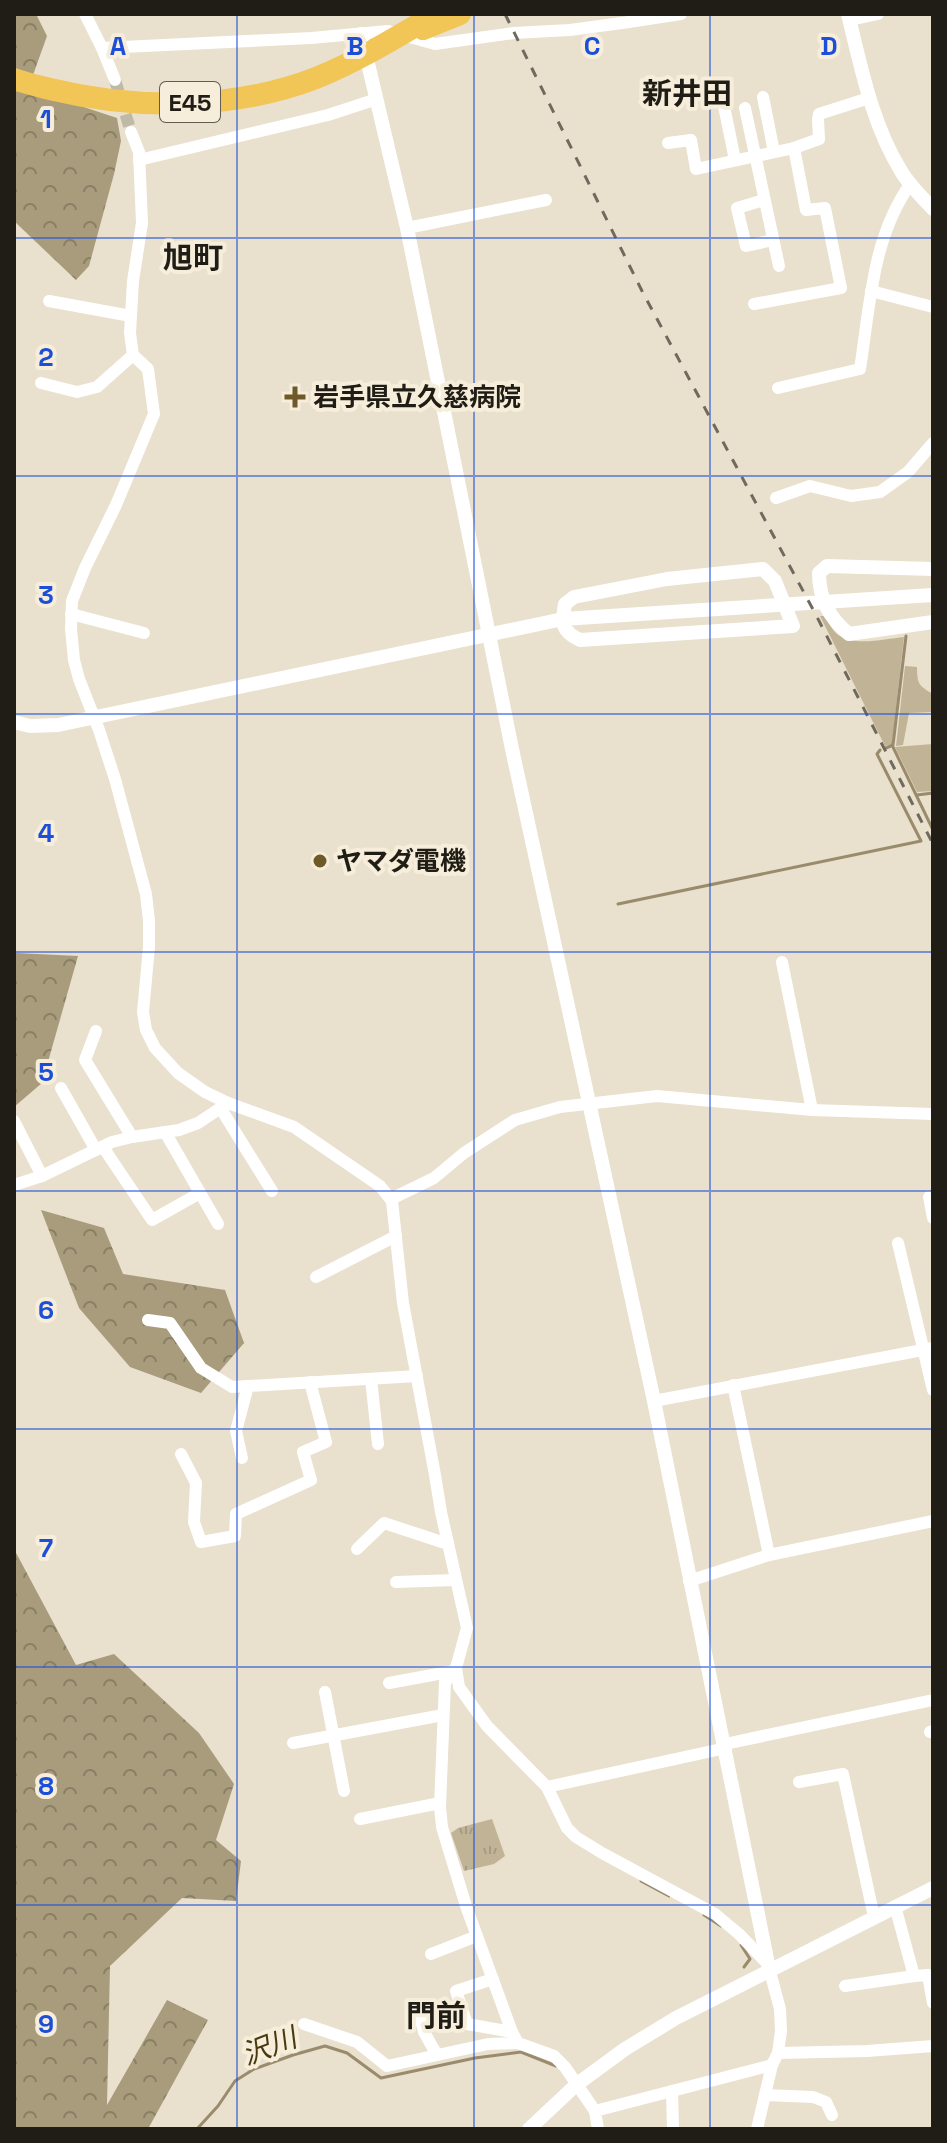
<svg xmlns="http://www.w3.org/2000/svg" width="947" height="2143" viewBox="0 0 947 2143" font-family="'Space Grotesk','Noto Sans JP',sans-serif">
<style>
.grass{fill:#c1b496}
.forest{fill:url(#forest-crowns)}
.park{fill:url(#park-tufts)}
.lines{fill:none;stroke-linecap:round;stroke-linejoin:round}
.stream{stroke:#998b6c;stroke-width:3}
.minor-tunnel{stroke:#c1b9a8;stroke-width:12;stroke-dasharray:12 6;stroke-linecap:butt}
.minor{stroke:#fff;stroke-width:12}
.tertiary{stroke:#fff;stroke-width:14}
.motorway{stroke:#f1c556;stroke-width:22}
.rail{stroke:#706a5e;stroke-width:3;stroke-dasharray:10 10;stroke-linecap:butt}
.grid{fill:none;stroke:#1d4ed8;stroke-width:2;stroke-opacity:0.55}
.poi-dot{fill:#6e5a29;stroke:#f6eeda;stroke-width:3}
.labels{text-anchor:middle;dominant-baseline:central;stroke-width:8;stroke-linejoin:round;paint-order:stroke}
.shield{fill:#f6eeda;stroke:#605c51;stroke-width:2}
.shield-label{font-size:24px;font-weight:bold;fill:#201d16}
.poi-label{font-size:26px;font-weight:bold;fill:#201d16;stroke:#f6eeda;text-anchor:start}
.water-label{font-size:28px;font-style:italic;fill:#48390f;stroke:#f6eeda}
.quarter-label{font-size:30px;font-weight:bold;fill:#201d16;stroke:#f6eeda}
.grid-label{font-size:26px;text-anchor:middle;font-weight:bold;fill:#1d4ed8;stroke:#f6eeda;stroke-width:8;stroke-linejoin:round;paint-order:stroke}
</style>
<defs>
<pattern id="forest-crowns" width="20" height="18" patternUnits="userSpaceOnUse" patternTransform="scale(2)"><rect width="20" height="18" fill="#a99c7c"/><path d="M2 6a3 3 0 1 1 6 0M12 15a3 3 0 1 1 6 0" fill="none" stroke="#897f65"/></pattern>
<pattern id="park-tufts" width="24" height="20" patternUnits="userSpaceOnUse" patternTransform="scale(2)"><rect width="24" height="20" fill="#c1b496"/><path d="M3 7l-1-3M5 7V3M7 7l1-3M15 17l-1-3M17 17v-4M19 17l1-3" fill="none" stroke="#a69a81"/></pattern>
</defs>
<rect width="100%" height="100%" fill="#e9e0cd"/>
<!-- grass -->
<g class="grass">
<path d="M 820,616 L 826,616 C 829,622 831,629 837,634 C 854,647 884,639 904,637 L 892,744 L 885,746 Z"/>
<path d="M 905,666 L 917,667 C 917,684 919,686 933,694 L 933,712 L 909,713 L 903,745 L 896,746 Z"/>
<polygon points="933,744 933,791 917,792 895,747"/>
</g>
<!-- forest -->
<g class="forest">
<polygon points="14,14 36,14 47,36 33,75 14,68"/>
<polygon points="14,84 117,118 121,141 114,174 89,266 76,280 14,221"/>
<polygon points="14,950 16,953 78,956 42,1083 14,1107"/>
<polygon points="41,1210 104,1228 123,1274 225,1290 244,1343 201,1393 130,1367 79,1308"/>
<polygon points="14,1549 76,1665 114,1654 199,1733 234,1784 216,1840 241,1861 236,1901 182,1898 110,1966 107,2105 167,2000 208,2020 148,2129 14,2129"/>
</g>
<!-- park -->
<polygon class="park" points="492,1819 505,1856 494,1864 464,1871 451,1833 458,1828"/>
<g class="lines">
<!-- stream -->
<g class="stream">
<polyline points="892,745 933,830"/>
<polyline points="886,748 893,745 906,636"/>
<polyline points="917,795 933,793"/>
<polyline points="618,904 921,841 877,754 880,750"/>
<polyline points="641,1881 669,1896"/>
<polyline points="704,1915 721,1926"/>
<polyline points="741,1945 750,1959 744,1967"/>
<polyline points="197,2129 218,2106 235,2081 254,2069 293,2055 325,2046 347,2053 381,2078 475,2058 521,2052 556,2066"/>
</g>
<!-- minor-tunnel -->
<polyline class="minor-tunnel" points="115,80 131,132"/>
<!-- minor -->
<g class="minor">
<polyline points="85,14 102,48 115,80"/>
<polyline points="850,20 878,14"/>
<polyline points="102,48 311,38 388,31 435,44 514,33 570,30 629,22 681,14"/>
<polyline points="763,97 774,152"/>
<polyline points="724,106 735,160"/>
<polyline points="745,108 779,266"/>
<polyline points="131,132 139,152 142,223 133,281 130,333 133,355 148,369 154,414 116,505 85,568 72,601 71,629 74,660 79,679 99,730 115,779 146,894 149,921 149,947 143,1012 146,1030 155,1048 178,1073 205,1092 228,1103 294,1127 380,1186 392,1201 403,1303 435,1475 441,1512 467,1628 456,1668 459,1687 487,1726 547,1787 567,1828 576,1837 602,1853 715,1914 739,1934 768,1964 780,2009 781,2031 778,2053 772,2065 595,2111 598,2129"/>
<polyline points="668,143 691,140 696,169 794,148 819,139 818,119 819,114 869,98"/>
<polyline points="139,160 328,115 377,99"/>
<polyline points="764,200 737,208 746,246 773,240"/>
<polyline points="407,228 546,200"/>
<polyline points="871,291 933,307"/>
<polyline points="49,301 131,316"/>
<polyline points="754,304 841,288 825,208 806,210 794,148"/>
<polyline points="41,383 77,392 97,387 133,355"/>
<path d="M 778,388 L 860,369 C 870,306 872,237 911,183"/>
<polyline points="776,498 810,486 851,496 880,492 908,472 933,443"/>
<polyline points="71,614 144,633"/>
<polyline points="782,962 812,1110"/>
<polyline points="96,1031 85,1060 132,1137"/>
<polyline points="61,1088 96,1150"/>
<polyline points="221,1109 272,1191"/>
<polyline points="14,1121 42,1176"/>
<polyline points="165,1132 218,1224"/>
<polyline points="103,1147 152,1220 200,1193"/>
<polyline points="14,1185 42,1176 112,1142 132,1137 179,1130 198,1123 228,1103"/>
<polyline points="929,1197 933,1218"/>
<polyline points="391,1199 434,1178 464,1153 515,1120 560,1107 657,1096 812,1110 933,1114"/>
<polyline points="898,1243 933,1390"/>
<polyline points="316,1277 396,1236"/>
<polyline points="148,1320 170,1323 201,1368 232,1387 417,1376"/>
<polyline points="371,1379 378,1444"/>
<polyline points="733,1385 769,1555"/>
<polyline points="654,1401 933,1348"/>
<polyline points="181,1454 196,1483 194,1522 201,1542 235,1536 236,1514 311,1480 303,1452 326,1442 310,1382"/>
<polyline points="242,1458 236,1431 248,1386"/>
<polyline points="357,1549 384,1523 448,1544"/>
<polyline points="689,1581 769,1555 933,1521"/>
<polyline points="396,1582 456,1580"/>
<polyline points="456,1668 445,1682 440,1807 442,1827 466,1906 512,2032 518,2043 554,2056 565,2067 595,2111"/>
<polyline points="389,1683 454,1671"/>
<polyline points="325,1692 344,1791"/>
<polyline points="930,1732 933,1731"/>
<polyline points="293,1743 443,1715"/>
<polyline points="725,1744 933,1700"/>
<polyline points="799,1782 843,1774 874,1917"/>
<polyline points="547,1787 726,1748"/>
<polyline points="360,1819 440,1803"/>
<polyline points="895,1906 914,1976 928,1975 933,2003"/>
<polyline points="431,1954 477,1936"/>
<polyline points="493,1979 456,1991 467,2024 512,2032"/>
<polyline points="845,1986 914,1976"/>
<polyline points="418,2008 424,2032 437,2055"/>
<polyline points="304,2024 357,2042 387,2066 488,2044 518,2043"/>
<polyline points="778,2053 867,2051 933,2046"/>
<polyline points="672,2091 673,2129"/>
<polyline points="765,2095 813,2097 826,2102 832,2115"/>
<polyline points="757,2129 772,2065"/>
</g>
<!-- tertiary -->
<g class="tertiary">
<path d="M 848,14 C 861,67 872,124 901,171 C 909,185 922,197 933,209"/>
<polyline points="361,34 407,228 512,749 654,1401 768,1964"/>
<path d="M 763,569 L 775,581 L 793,626 L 580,640 C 561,631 562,624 565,604 L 574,597 L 667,579 Z"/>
<path d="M 933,569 L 827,566 L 819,573 C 819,598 830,619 849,634 L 933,622"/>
<polyline points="14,722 30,726 58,725 563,619 933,595"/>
<polyline points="529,2129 576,2085 625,2049 676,2018 933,1888"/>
</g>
<!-- motorway -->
<g class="motorway">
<polyline points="423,29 460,14"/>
<path d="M 14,79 C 25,83 38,86 50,89 C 136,110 233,110 316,78 C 358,61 397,37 436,14"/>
</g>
<!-- rail -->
<polyline class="rail" points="505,14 642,291 816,615 933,844"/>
</g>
<!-- grid -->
<path class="grid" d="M 237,14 L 237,2129M 474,14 L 474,2129M 710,14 L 710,2129M 14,238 L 933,238M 14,476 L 933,476M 14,714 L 933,714M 14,952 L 933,952M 14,1191 L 933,1191M 14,1429 L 933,1429M 14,1667 L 933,1667M 14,1905 L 933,1905"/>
<!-- markers -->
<g class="poi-dot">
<path d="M291 385h8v8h8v8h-8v8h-8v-8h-8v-8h8z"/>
<circle cx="320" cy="861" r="8"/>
</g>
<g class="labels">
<!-- shield labels -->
<rect class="shield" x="160" y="82" width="60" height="40" rx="6"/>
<g class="shield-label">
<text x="190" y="102">E45</text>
</g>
<!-- poi labels -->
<g class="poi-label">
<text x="313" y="397">岩手県立久慈病院</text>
<text x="336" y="861">ヤマダ電機</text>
</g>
<!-- water labels -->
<g class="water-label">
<text transform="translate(269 2046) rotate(-21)">沢川</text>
</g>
<!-- quarter labels -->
<g class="quarter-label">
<text x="687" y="93">新井田</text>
<text x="193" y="257">旭町</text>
<text x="436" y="2015">門前</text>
</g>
</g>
<g class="grid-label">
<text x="118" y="55">A</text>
<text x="355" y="55">B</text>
<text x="592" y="55">C</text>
<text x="829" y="55">D</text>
<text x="46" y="128">1</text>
<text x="46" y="366">2</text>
<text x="46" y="604">3</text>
<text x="46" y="842">4</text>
<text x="46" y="1081">5</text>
<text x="46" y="1319">6</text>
<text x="46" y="1557">7</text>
<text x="46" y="1795">8</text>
<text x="46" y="2033">9</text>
</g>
<!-- border -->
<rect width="947" height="2143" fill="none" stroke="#201d16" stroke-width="32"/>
</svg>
